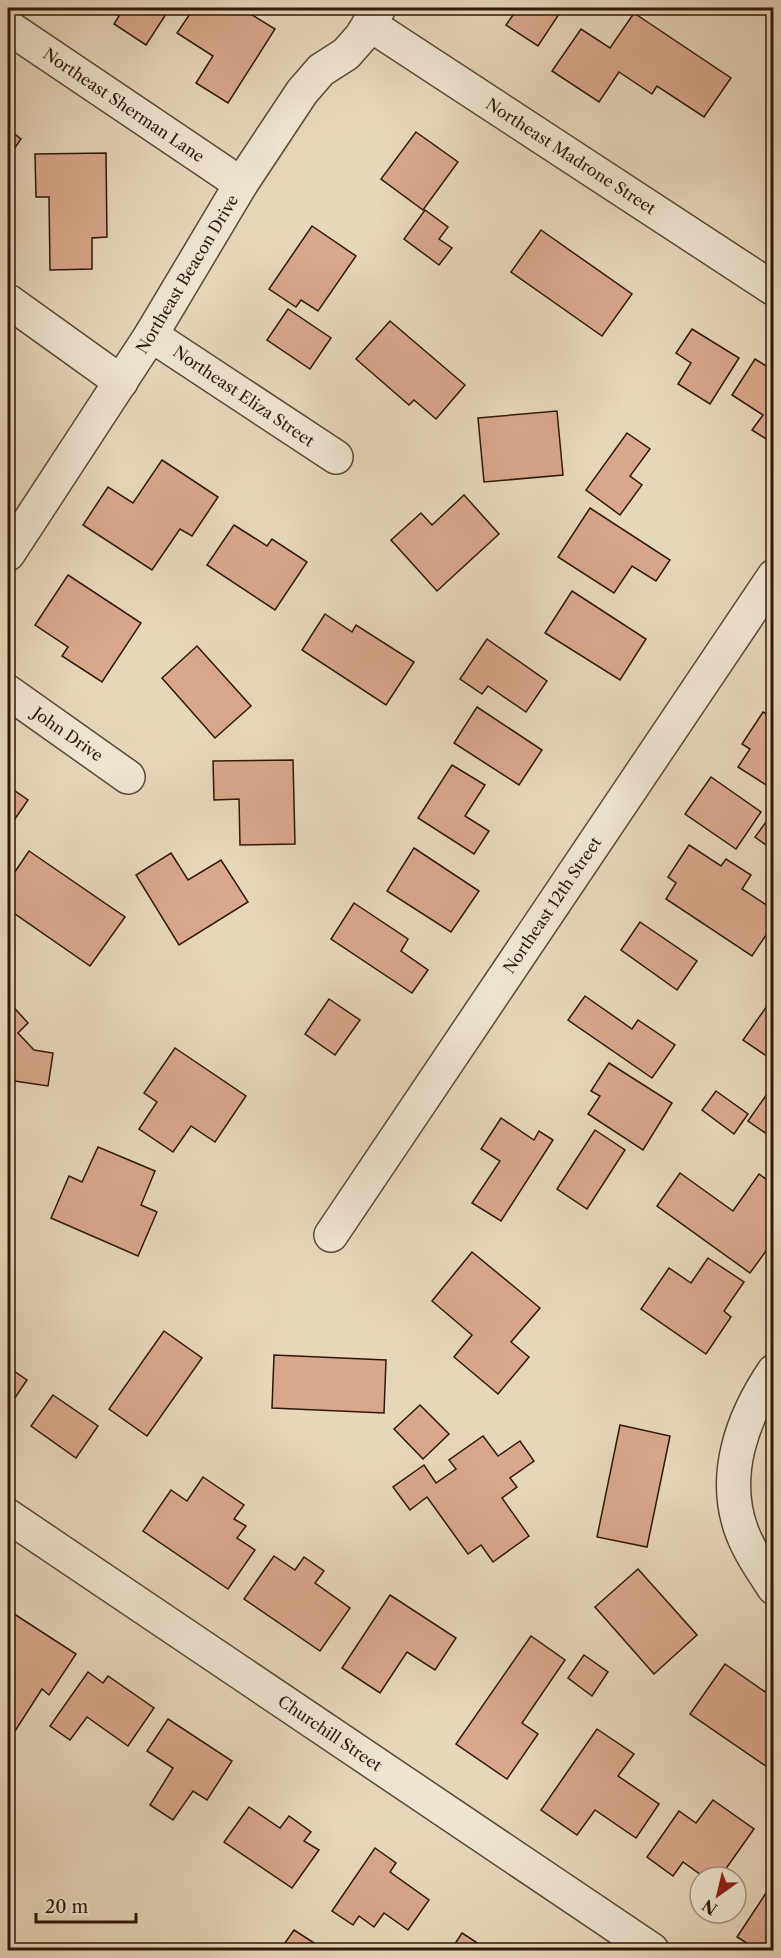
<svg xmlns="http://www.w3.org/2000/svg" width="781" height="1958" viewBox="0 0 781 1958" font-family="'Libre Caslon Text',serif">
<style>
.building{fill:#daa78c;stroke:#2e190c;stroke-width:1.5}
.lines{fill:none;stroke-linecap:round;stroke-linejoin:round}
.minor-casing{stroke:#5c4838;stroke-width:36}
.minor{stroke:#efe5d2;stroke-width:33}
.labels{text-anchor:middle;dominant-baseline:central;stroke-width:4.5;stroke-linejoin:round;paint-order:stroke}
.street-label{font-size:16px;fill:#2e190c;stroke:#efe5d2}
</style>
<rect width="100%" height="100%" fill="#e7d7ba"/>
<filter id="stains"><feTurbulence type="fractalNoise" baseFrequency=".00333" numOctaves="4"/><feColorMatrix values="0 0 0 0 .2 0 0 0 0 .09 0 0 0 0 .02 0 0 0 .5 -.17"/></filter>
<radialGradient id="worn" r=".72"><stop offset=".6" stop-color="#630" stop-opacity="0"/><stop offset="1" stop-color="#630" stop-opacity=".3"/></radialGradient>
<!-- building -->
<g class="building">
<polygon points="105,8 170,8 146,45 114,24 119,16"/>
<polygon points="194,8 241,8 275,29 228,103 196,83 213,56 177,33"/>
<polygon points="502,8 563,8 538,46 506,25 513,15"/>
<polygon points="634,13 731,78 704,117 657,86 652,94 619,72 599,102 552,71 581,29 610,48"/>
<polygon points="8,129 21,139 8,158"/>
<polygon points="416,132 458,162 423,210 381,179"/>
<polygon points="106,153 107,237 92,238 92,269 50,270 49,197 36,197 35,154"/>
<polygon points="425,210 448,227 439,239 452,248 439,265 404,239"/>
<polygon points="312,226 356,256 318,311 301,300 296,307 269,289"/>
<polygon points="541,230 632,294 602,336 511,272"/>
<polygon points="288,309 331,338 310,369 267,340"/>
<polygon points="390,321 465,385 436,419 414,400 409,405 356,359"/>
<polygon points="692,329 739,358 710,404 678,384 691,363 676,353"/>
<polygon points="755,359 774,371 774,444 752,430 763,415 732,395"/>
<polygon points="557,411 563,475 484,482 478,418"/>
<polygon points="627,433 650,449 630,476 642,485 620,515 586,490"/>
<polygon points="162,460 218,497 192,536 180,529 152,570 83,525 108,487 133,503"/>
<polygon points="464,495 499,534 437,591 391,540 421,513 432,525"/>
<polygon points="590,508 670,560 656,581 632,566 614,593 558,557"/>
<polygon points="234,525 267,546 272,539 307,562 275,610 207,565"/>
<polygon points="68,575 141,623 102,682 62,656 68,647 35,625"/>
<polygon points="572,591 646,639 620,680 545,633"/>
<polygon points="325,614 352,632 356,625 414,662 386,705 302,650"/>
<polygon points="487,639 547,681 526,712 488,686 482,694 460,679"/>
<polygon points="197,646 251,706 215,738 162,678"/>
<polygon points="477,707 542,750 519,785 454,743"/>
<polygon points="763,712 774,718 774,790 738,767 750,749 742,744"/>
<polygon points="293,760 295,844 240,845 239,799 214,800 213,761"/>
<polygon points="452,765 485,785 465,816 489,831 474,854 418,818"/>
<polygon points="711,777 761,812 736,849 685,814"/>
<polygon points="8,786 28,800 8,829"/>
<polygon points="774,811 774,851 755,837"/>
<polygon points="689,845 721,866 726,859 751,875 742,889 774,910 774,923 752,956 666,899 676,883 668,877"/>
<polygon points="414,848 479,891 451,932 387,891"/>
<polygon points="29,851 125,917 90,966 8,909 8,882"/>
<polygon points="171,853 188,880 221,860 248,902 179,945 136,875"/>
<polygon points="354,903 408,939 401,951 428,970 412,993 331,939"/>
<polygon points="640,922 697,961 677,990 621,950"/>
<polygon points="585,996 632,1029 638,1020 675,1045 652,1078 568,1020"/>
<polygon points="774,996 774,1061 743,1040"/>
<polygon points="329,999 360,1020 335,1055 305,1034"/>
<polygon points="8,1001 28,1023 18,1033 34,1050 53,1053 48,1086 8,1080"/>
<polygon points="175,1048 246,1096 215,1142 191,1126 173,1152 139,1129 157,1102 144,1093"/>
<polygon points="609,1063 672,1103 643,1150 588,1114 600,1096 591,1091"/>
<polygon points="774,1084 774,1139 748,1121"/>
<polygon points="716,1091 748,1114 734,1134 702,1110"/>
<polygon points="501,1118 534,1140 539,1131 553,1140 501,1221 472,1203 500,1161 481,1149"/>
<polygon points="595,1130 625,1150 587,1209 557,1189"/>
<polygon points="98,1147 155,1171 141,1205 157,1212 138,1256 51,1218 69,1176 82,1182"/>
<polygon points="680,1173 733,1211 759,1174 774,1185 774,1240 750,1273 657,1206"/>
<polygon points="472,1252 540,1308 511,1342 529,1357 498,1394 454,1357 472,1335 432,1301"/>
<polygon points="708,1258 744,1282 724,1311 731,1317 706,1354 641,1309 669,1268 691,1283"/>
<polygon points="164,1331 202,1358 147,1436 109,1409"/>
<polygon points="274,1355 386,1360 384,1413 272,1408"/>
<polygon points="8,1367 27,1380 8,1408"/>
<polygon points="53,1395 98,1426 76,1458 31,1426"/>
<polygon points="420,1405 449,1434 423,1459 394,1429"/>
<polygon points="620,1425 670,1436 647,1547 597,1537"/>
<polygon points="483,1436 498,1456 520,1441 534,1461 510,1478 517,1487 502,1498 529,1536 493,1562 481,1545 468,1554 427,1497 410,1510 393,1487 424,1465 436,1483 456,1469 449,1460"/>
<polygon points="203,1477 244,1505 234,1519 246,1526 237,1538 255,1550 228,1589 143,1531 171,1490 187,1501"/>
<polygon points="274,1556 295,1570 304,1557 324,1571 315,1583 350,1608 320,1651 244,1599"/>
<polygon points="638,1569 697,1635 654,1674 595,1607"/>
<polygon points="390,1595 456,1638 435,1670 407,1652 380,1693 342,1668"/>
<polygon points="8,1610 76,1654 49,1695 42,1689 8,1742"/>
<polygon points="531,1636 565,1660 522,1723 538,1734 507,1779 456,1744"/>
<polygon points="584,1655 608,1672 592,1696 568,1678"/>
<polygon points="725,1664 774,1698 773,1771 690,1714"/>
<polygon points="88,1672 103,1683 108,1676 154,1708 128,1746 87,1717 70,1740 50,1726"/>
<polygon points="168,1719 232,1761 207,1800 193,1791 173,1820 150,1805 173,1768 147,1751"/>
<polygon points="597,1729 634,1754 618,1776 659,1804 636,1838 595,1810 577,1835 541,1810"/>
<polygon points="713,1800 754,1829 720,1877 704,1877 683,1862 673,1876 647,1857 679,1811 696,1823"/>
<polygon points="249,1807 280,1828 289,1816 311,1832 304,1841 319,1850 292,1888 224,1842"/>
<polygon points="375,1848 396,1863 390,1872 429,1900 408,1930 384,1913 374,1927 359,1916 353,1925 332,1911"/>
<polygon points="770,1887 774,1889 774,1950 758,1950 737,1937"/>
<polygon points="294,1930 325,1950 280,1950"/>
<polygon points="462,1933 479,1944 475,1950 451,1950"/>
</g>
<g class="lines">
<defs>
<g id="minor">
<polyline points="369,24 774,289"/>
<polyline points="8,27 241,184"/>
<polyline points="8,301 121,382"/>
<polyline points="151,335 336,457"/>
<polyline points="8,554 151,335 241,184 302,92 321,70 346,54 361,37 379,8"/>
<polyline points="8,692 128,777"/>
<polyline points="331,1235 774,576"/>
<path d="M 774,1371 C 742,1418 721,1476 742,1532 C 749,1551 762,1570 774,1588"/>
<polyline points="8,1516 652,1950"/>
</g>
</defs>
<!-- minor casing -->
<use href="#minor" class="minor-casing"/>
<!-- minor -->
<use href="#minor" class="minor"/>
</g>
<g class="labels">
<!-- street labels -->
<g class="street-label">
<text transform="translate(124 105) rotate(34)">Northeast Sherman Lane</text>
<text transform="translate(571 156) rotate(33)">Northeast Madrone Street</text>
<text transform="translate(187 274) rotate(-59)">Northeast Beacon Drive</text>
<text transform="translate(244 396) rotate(34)">Northeast Eliza Street</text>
<text transform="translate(68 734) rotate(35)">John Drive</text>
<text transform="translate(552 905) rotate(-56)">Northeast 12th Street</text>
<text transform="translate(330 1733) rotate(34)">Churchill Street</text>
</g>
</g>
<!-- margin -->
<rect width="781" height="1958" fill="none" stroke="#e7d7ba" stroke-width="30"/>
<rect x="9" y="9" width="763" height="1940" fill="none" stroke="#2e190c" stroke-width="3"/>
<rect x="15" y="15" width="751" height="1928" fill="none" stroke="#2e190c" stroke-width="1.5"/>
<!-- north arrow -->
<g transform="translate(718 1895) rotate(214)"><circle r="28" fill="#efe5d2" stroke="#a29383" stroke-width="1.5"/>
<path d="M0-4.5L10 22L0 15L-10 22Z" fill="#8f2418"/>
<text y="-9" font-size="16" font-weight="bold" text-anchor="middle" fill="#2e190c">N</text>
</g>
<!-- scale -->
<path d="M36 1913v9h100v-9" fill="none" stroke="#2e190c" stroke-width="3"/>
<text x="45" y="1913" font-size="18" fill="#2e190c" stroke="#efe5d2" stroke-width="4.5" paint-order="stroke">20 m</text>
<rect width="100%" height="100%" filter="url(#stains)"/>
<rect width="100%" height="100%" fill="url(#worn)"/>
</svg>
